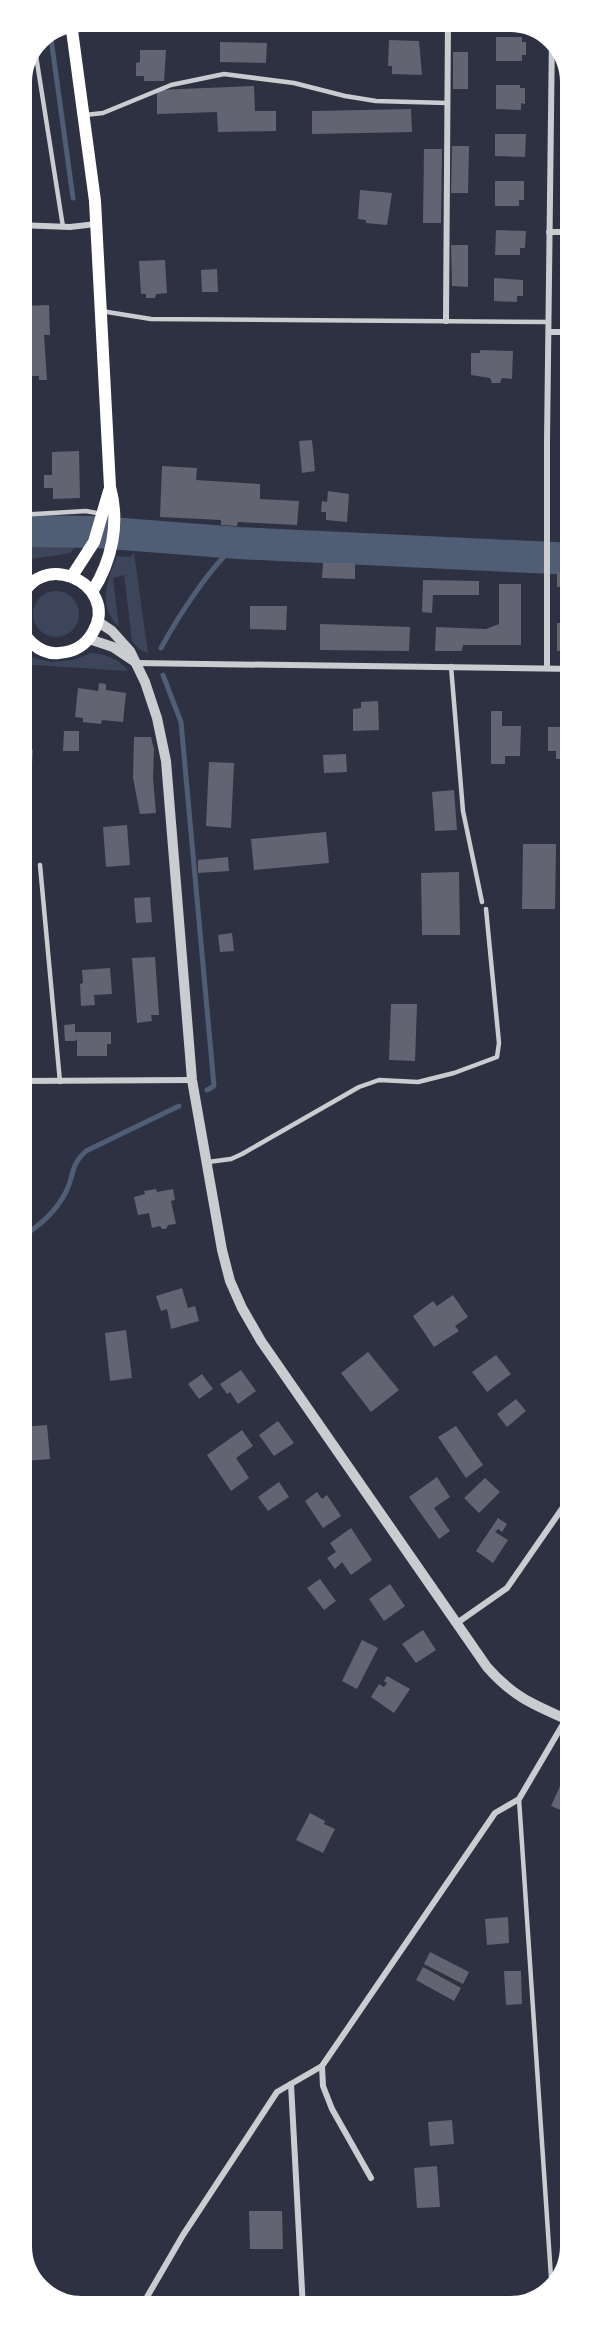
<svg xmlns="http://www.w3.org/2000/svg" width="593" height="2328" viewBox="0 0 593 2328" font-family="Literata,serif">
<style>
.green{fill:#3c4559}
.lines{fill:none;stroke-linecap:round;stroke-linejoin:round}
.stream{stroke:#4f5d75;stroke-width:5}
.river{stroke:#4f5d75;stroke-width:32}
.building{fill:#626471}
.service{stroke:#caccd0;stroke-width:4.5}
.minor{stroke:#caccd0;stroke-width:6}
.tertiary{stroke:#caccd0;stroke-width:10}
.secondary{stroke:#fff;stroke-width:12}
.rim{fill:none;stroke:#fff;stroke-width:8}
</style>
<rect width="100%" height="100%" fill="#2d3142"/>
<!-- green -->
<g class="green">
<polygon points="18,545 77,545 70,553 32,559 18,569"/>
<path d="M 134,553 L 148,653 L 140,650 L 132,641 L 124,575 L 113,578 L 119,627 C 97,606 107,581 117,556 L 130,557 Z"/>
<circle cx="56" cy="614" r="23"/>
<path d="M 92,653 C 108,655 118,658 128,671 L 18,664 L 18,654 L 51,662 L 72,660 Z"/>
</g>
<g class="lines">
<!-- stream -->
<g class="stream">
<polyline points="50,31 73,198"/>
<path d="M 161,648 C 179,615 210,567 238,543"/>
<polyline points="163,675 181,722 214,1086 207,1090"/>
<path d="M 19,1238 C 39,1227 55,1213 66,1192 C 75,1174 69,1167 86,1151 L 179,1106"/>
</g>
<!-- river -->
<polyline class="river" points="18,531 97,532 238,543 574,559"/>
</g>
<!-- building -->
<g class="building">
<polygon points="496,37 522,37 522,42 526,42 526,55 522,55 522,61 496,61"/>
<polygon points="389,40 419,41 422,75 392,74 392,66 388,66"/>
<polygon points="220,42 267,43 266,63 220,62"/>
<polygon points="140,50 166,50 164,81 144,81 144,76 136,76 136,63 140,62"/>
<rect x="453" y="52" width="15" height="37"/>
<polygon points="496,85 520,85 520,88 525,88 525,104 521,103 521,110 496,109"/>
<polygon points="254,86 255,111 276,111 276,131 218,132 217,112 157,114 157,90"/>
<polygon points="411,109 412,132 312,134 312,111"/>
<polygon points="495,134 526,134 525,157 495,156"/>
<polygon points="452,146 469,146 468,193 451,193"/>
<polygon points="424,149 442,149 441,223 423,223"/>
<polygon points="495,181 524,181 524,200 519,200 519,206 495,206"/>
<polygon points="360,190 392,193 387,225 366,223 366,220 358,219"/>
<polygon points="496,230 526,231 525,248 520,248 520,255 495,255"/>
<polygon points="451,245 468,245 468,287 452,286"/>
<polygon points="165,260 167,293 156,294 155,298 146,298 146,294 141,294 139,261"/>
<polygon points="217,269 218,292 202,292 201,270"/>
<polygon points="494,278 523,280 523,296 517,296 517,302 494,301"/>
<polygon points="49,305 50,335 44,335 47,380 39,380 39,376 18,376 18,306"/>
<polygon points="480,350 513,351 512,379 502,378 500,383 492,383 490,378 471,375 471,353 480,353"/>
<polygon points="312,440 315,471 302,473 299,441"/>
<polygon points="79,451 80,498 53,499 53,488 44,488 44,475 52,475 52,452"/>
<polygon points="162,466 197,468 196,480 260,484 260,499 299,501 297,525 238,522 237,526 221,525 221,520 160,517"/>
<polygon points="328,491 349,494 347,522 326,520 326,512 321,512 322,501 327,502"/>
<polygon points="323,563 355,563 355,579 322,578"/>
<rect x="557" y="572" width="17" height="15"/>
<polygon points="423,580 479,581 479,595 433,595 432,613 422,612"/>
<polygon points="499,584 521,584 521,645 463,645 462,651 435,651 436,627 486,629 499,624"/>
<polygon points="250,606 287,606 286,630 250,629"/>
<rect x="557" y="623" width="17" height="28"/>
<polygon points="320,624 410,627 409,651 320,650"/>
<polygon points="99,683 106,684 106,690 126,693 123,722 102,720 101,724 83,722 83,718 75,717 78,688 98,691"/>
<polygon points="378,701 379,730 353,731 353,709 361,708 361,702"/>
<polygon points="491,711 502,711 502,726 521,726 520,756 505,756 505,764 491,764"/>
<polygon points="18,715 29,716 27,746 23,746 23,749 33,750 29,807 18,806"/>
<polygon points="548,727 574,727 574,759 556,759 556,751 548,751"/>
<polygon points="64,731 79,731 79,751 63,751"/>
<polygon points="134,737 151,737 154,749 153,778 156,813 140,814 133,778"/>
<polygon points="346,754 347,772 324,773 323,755"/>
<polygon points="209,762 234,763 231,828 206,826"/>
<polygon points="454,790 457,830 435,831 432,792"/>
<polygon points="127,825 130,865 106,867 103,827"/>
<polygon points="326,832 329,863 254,870 251,839"/>
<polygon points="523,844 556,844 555,909 522,909"/>
<polygon points="228,857 229,871 198,873 198,860"/>
<polygon points="459,872 460,935 422,935 421,873"/>
<polygon points="150,897 152,922 136,923 134,898"/>
<polygon points="232,933 234,951 220,952 218,935"/>
<polygon points="18,946 25,946 28,978 26,978 27,987 18,988"/>
<polygon points="155,957 159,1015 151,1015 152,1021 137,1023 132,958"/>
<polygon points="110,968 112,994 94,995 95,1005 81,1006 80,984 83,983 82,970"/>
<polygon points="391,1004 417,1004 415,1061 389,1060"/>
<polygon points="19,1022 28,1022 27,1054 19,1054"/>
<polygon points="75,1024 75,1032 111,1032 111,1044 107,1044 107,1056 77,1056 77,1039 75,1041 65,1041 64,1025"/>
<polygon points="19,1115 30,1115 31,1145 19,1145"/>
<polygon points="156,1189 157,1192 173,1189 175,1200 171,1201 176,1224 168,1225 166,1229 162,1229 160,1226 152,1228 149,1213 138,1215 134,1197 145,1194 144,1191"/>
<polygon points="182,1288 188,1308 195,1306 199,1321 171,1329 167,1309 161,1311 156,1296"/>
<polygon points="453,1295 468,1317 455,1326 459,1331 434,1347 413,1316 433,1301 437,1306"/>
<polygon points="126,1330 132,1378 110,1381 105,1333"/>
<polygon points="368,1352 399,1390 371,1412 341,1373"/>
<polygon points="496,1355 511,1374 487,1392 472,1372"/>
<polygon points="241,1370 256,1391 238,1404 230,1392 227,1394 220,1384"/>
<polygon points="202,1374 213,1389 199,1399 188,1384"/>
<polygon points="516,1399 526,1411 507,1427 497,1414"/>
<polygon points="278,1421 294,1443 274,1456 259,1435"/>
<polygon points="47,1425 50,1459 25,1461 22,1427"/>
<polygon points="456,1426 483,1465 466,1478 438,1437"/>
<polygon points="242,1430 253,1446 236,1458 249,1478 231,1491 207,1455"/>
<polygon points="437,1477 450,1497 434,1508 450,1531 439,1539 409,1497"/>
<polygon points="485,1478 500,1492 479,1513 464,1498"/>
<polygon points="279,1482 289,1497 268,1511 258,1497"/>
<polygon points="317,1492 322,1499 327,1495 341,1516 323,1528 305,1501"/>
<polygon points="498,1518 507,1524 502,1532 498,1529 495,1532 508,1540 493,1563 476,1551"/>
<polygon points="351,1528 372,1560 351,1575 342,1562 335,1569 327,1558 336,1552 330,1543"/>
<polygon points="320,1579 336,1601 324,1610 307,1588"/>
<polygon points="390,1584 405,1606 384,1621 369,1599"/>
<polygon points="423,1630 436,1650 416,1663 402,1644"/>
<polygon points="362,1640 378,1648 357,1689 342,1681"/>
<polygon points="387,1676 410,1689 394,1713 371,1697 379,1684 384,1687 387,1683 384,1681"/>
<polygon points="560,1786 575,1793 575,1816 551,1806"/>
<polygon points="310,1813 325,1821 324,1824 335,1829 323,1853 296,1840"/>
<polygon points="508,1917 509,1943 487,1945 485,1919"/>
<polygon points="430,1952 469,1972 463,1984 424,1964"/>
<polygon points="423,1967 461,1988 454,2001 416,1980"/>
<polygon points="504,1971 521,1971 522,2004 506,2005"/>
<polygon points="452,2120 454,2144 430,2146 428,2122"/>
<polygon points="437,2166 440,2207 417,2208 414,2168"/>
<polygon points="249,2211 282,2211 283,2249 250,2249"/>
</g>
<g class="lines">
<!-- service -->
<g class="service">
<polyline points="34,43 63,227"/>
<polyline points="85,115 103,113 171,85 224,74 294,83 345,96 376,101 447,103"/>
<polyline points="101,311 151,319 549,322"/>
<polyline points="18,515 86,511 102,514"/>
<polyline points="451,666 463,811 482,902"/>
<polyline points="40,865 60,1082"/>
<polyline points="208,1162 231,1159 242,1154 359,1087 379,1080 418,1082 454,1073 497,1057 499,1043 486,909"/>
<polyline points="519,1799 552,2292"/>
</g>
<!-- minor -->
<g class="minor">
<polyline points="18,225 70,227 96,224"/>
<polyline points="549,232 574,232"/>
<polyline points="446,321 448,18"/>
<polyline points="549,332 574,332"/>
<polyline points="136,663 574,669"/>
<polyline points="547,667 547,442 552,34"/>
<polyline points="19,1081 192,1080"/>
<polyline points="457,1623 507,1588 575,1490"/>
<polyline points="291,2084 303,2309"/>
<polyline points="371,2178 332,2109 323,2086 322,2066 495,1813 519,1799 566,1719"/>
<polyline points="140,2309 183,2235 277,2092 322,2066"/>
</g>
<!-- tertiary -->
<g class="tertiary">
<path d="M 97,621 L 112,631 L 130,651 L 145,682 L 157,718 L 166,761 L 192,1080 L 222,1250 L 230,1281 L 242,1308 L 261,1341 L 487,1667 C 515,1699 537,1706 575,1723"/>
<polyline points="89,639 113,647 134,661"/>
</g>
<!-- secondary -->
<g class="secondary">
<path d="M 71,23 L 95,201 L 110,487 C 120,523 112,561 92,592"/>
<polyline points="72,576 94,542 109,491"/>
<path d="M 18,608 C 33,543 122,583 93,632 C 86,645 74,652 59,653 C 39,655 21,637 18,617"/>
</g>
</g>
<!-- crop -->
<path d="M0 0H593V2328H0ZM82 28H510A54 54 0 0 1 564 82V2246A54 54 0 0 1 510 2300H82A54 54 0 0 1 28 2246V82A54 54 0 0 1 82 28Z" fill="#fff" fill-rule="evenodd"/>
<path class="rim" d="M82 28H510A54 54 0 0 1 564 82V2246A54 54 0 0 1 510 2300H82A54 54 0 0 1 28 2246V82A54 54 0 0 1 82 28Z"/>
</svg>
